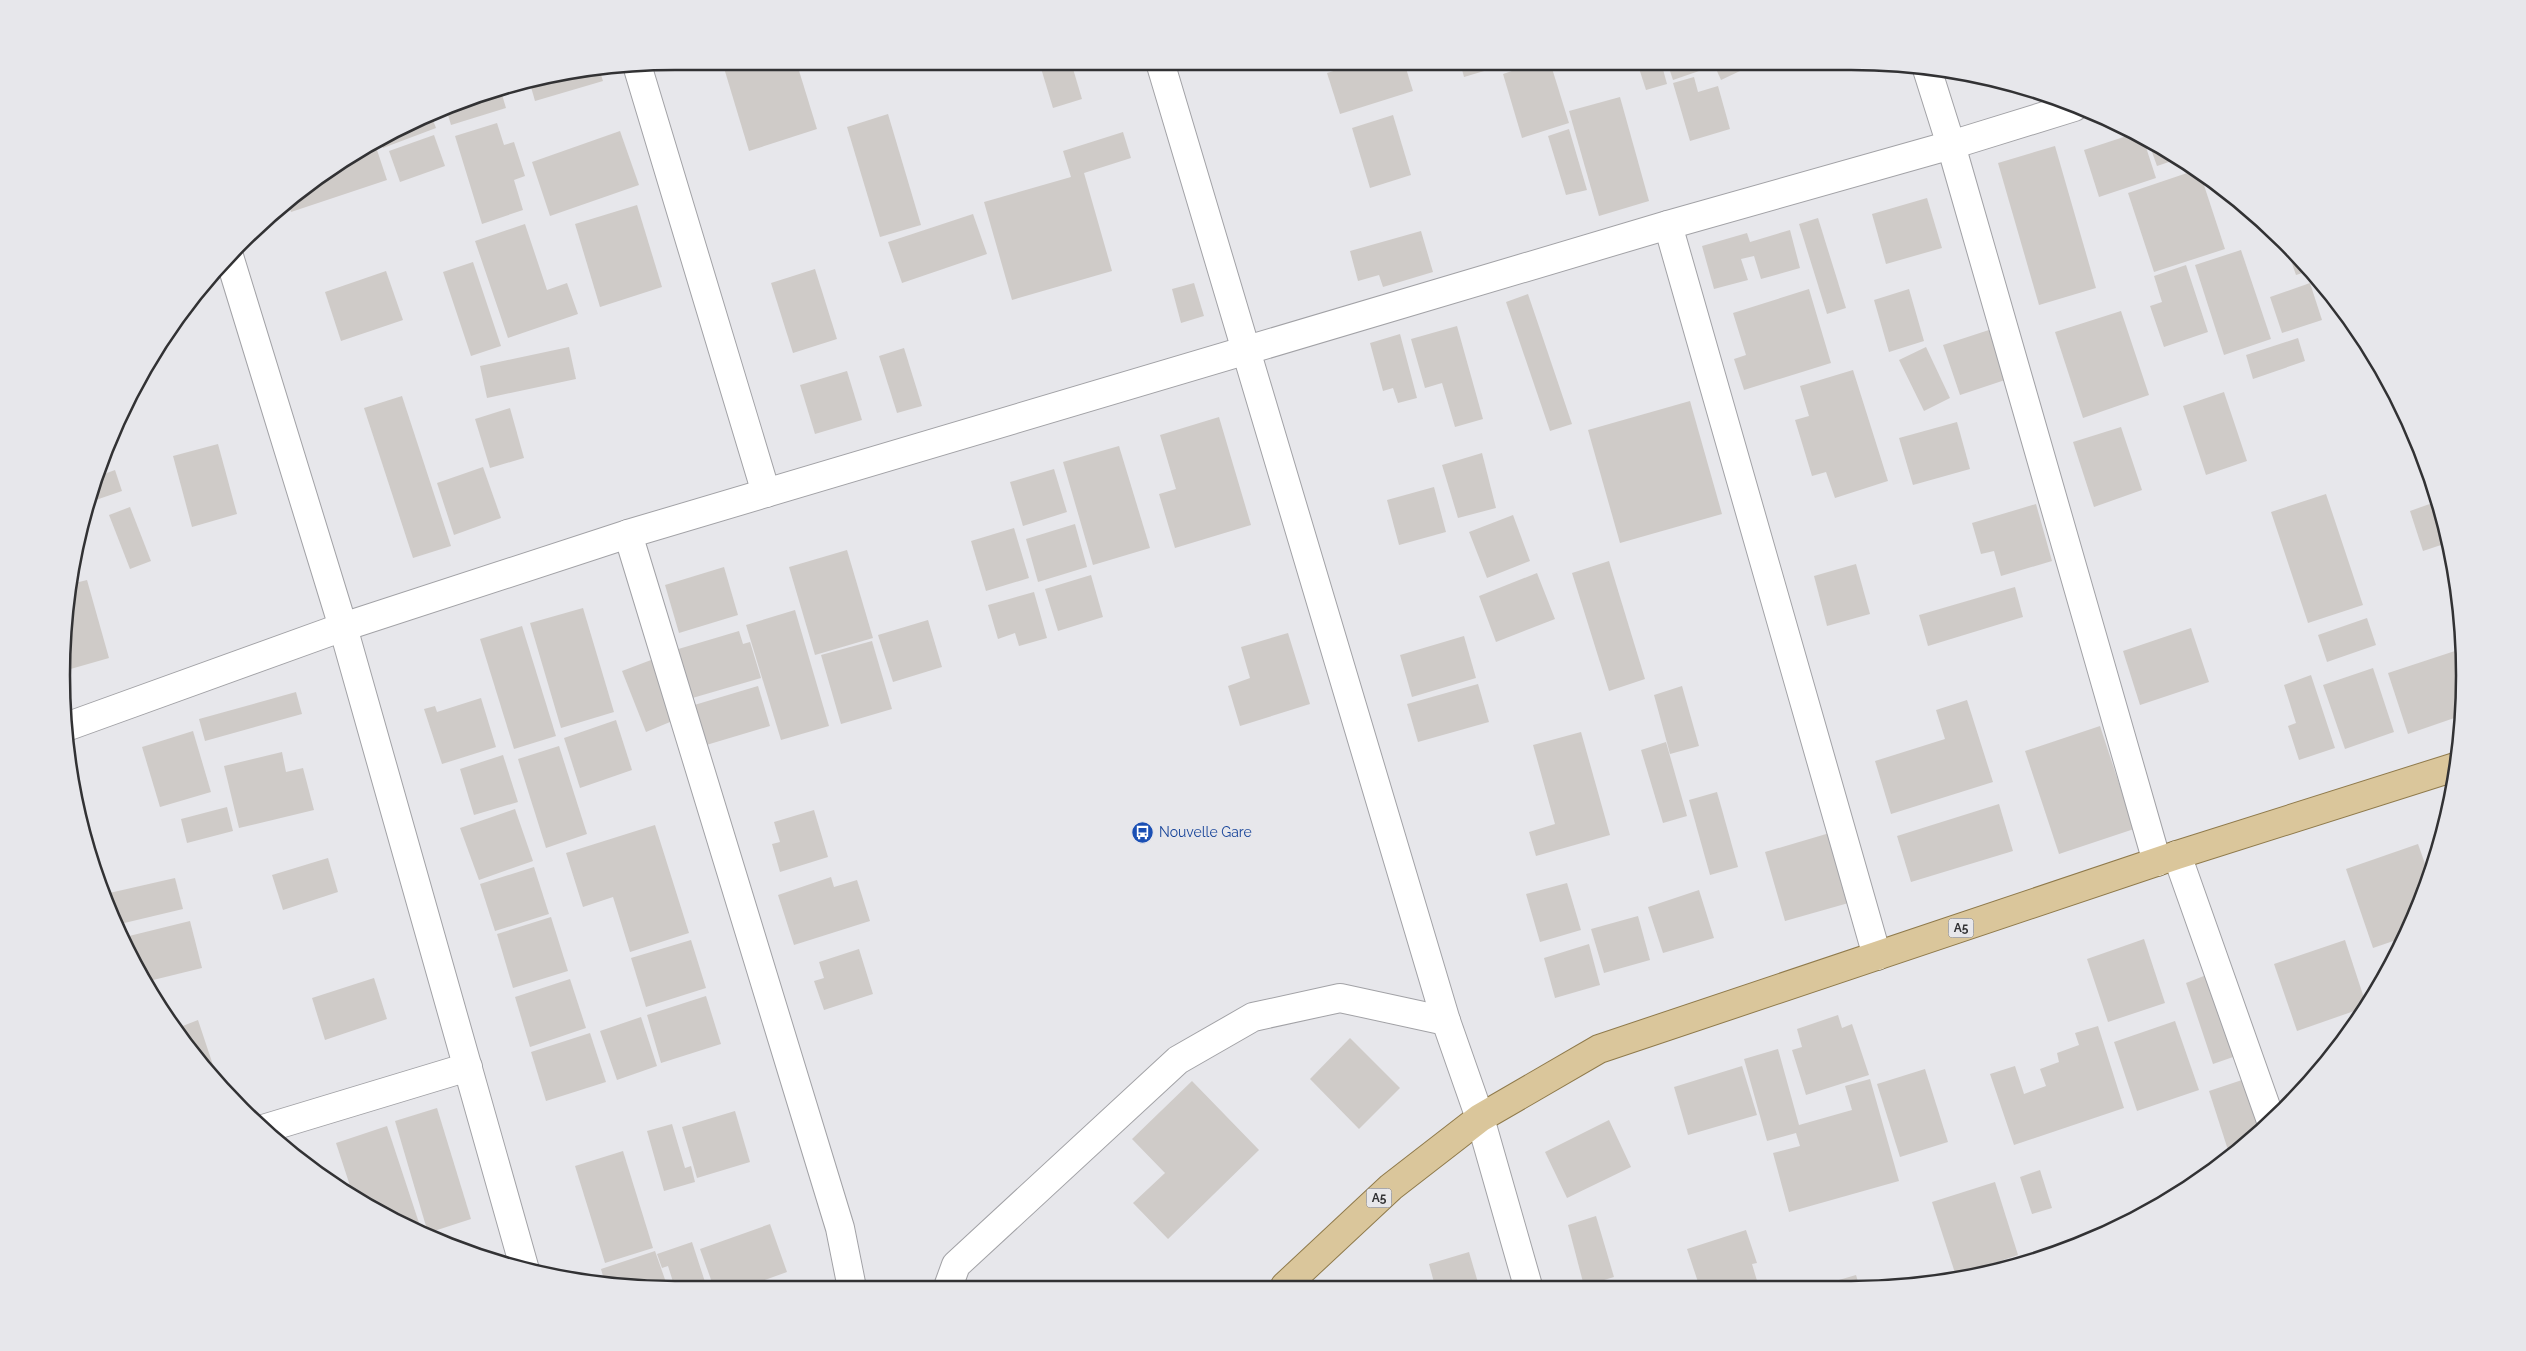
<svg xmlns="http://www.w3.org/2000/svg" width="2526" height="1351" viewBox="0 0 2526 1351" font-family="Raleway,sans-serif">
<style>
.building{fill:#cfcbc8}
.lines{fill:none;stroke-linecap:round;stroke-linejoin:round}
.minor-casing{stroke:#a2a2a6;stroke-width:30}
.tertiary-casing{stroke:#a2a2a6;stroke-width:30}
.primary-casing{stroke:#8f7a4b;stroke-width:30}
.minor{stroke:#fff;stroke-width:28}
.tertiary{stroke:#fff;stroke-width:28}
.primary{stroke:#dac69b;stroke-width:28}
.labels{text-anchor:middle;dominant-baseline:central;stroke-width:5;stroke-linejoin:round;paint-order:stroke}
.shield{fill:#e7e7eb;stroke:#68686b;stroke-width:1}
.shield-label{font-size:12px;font-weight:bold;fill:#323234}
.transit-label{font-size:14px;fill:#164399;stroke:#e7e7eb;text-anchor:start}
.rim{fill:none;stroke:#323234;stroke-width:2.5}
</style>
<rect width="100%" height="100%" fill="#e7e7eb"/>
<!-- building -->
<g class="building">
<polygon points="744,61 796,61 817,129 749,151 724,68"/>
<polygon points="1051,62 1071,62 1082,99 1053,108 1040,65"/>
<polygon points="1362,62 1404,62 1413,91 1340,114 1327,73"/>
<polygon points="1460,62 1511,62 1511,63 1464,77"/>
<polygon points="1539,62 1550,62 1569,123 1522,138 1503,74"/>
<polygon points="1637,62 1661,62 1667,84 1646,90"/>
<polygon points="1667,62 1696,62 1699,71 1673,80"/>
<polygon points="1713,62 1759,62 1721,80"/>
<polygon points="599,69 603,81 535,101 529,80 556,73"/>
<polygon points="1694,77 1698,92 1718,86 1730,129 1690,141 1673,83"/>
<polygon points="500,88 506,108 451,125 446,108 478,94"/>
<polygon points="1620,97 1649,201 1599,216 1569,111"/>
<polygon points="888,114 921,225 880,237 847,127"/>
<polygon points="431,115 436,128 383,148 379,139"/>
<polygon points="1393,115 1411,175 1370,188 1352,128"/>
<polygon points="497,123 504,145 514,142 525,176 514,180 523,210 482,224 455,136"/>
<polygon points="1569,129 1587,190 1566,195 1548,136"/>
<polygon points="620,131 639,185 550,216 532,162"/>
<polygon points="1123,132 1131,158 1084,173 1112,271 1012,300 984,202 1071,177 1063,151"/>
<polygon points="2136,133 2143,138 2156,178 2099,197 2084,150"/>
<polygon points="434,135 445,166 400,182 389,151"/>
<polygon points="2148,141 2178,159 2157,166"/>
<polygon points="2055,146 2096,288 2039,305 1998,163"/>
<polygon points="376,147 387,180 291,212 287,202 301,188 350,156"/>
<polygon points="2196,170 2200,173 2225,249 2154,272 2128,193"/>
<polygon points="1927,198 1942,248 1886,264 1872,214"/>
<polygon points="637,205 662,287 600,307 575,224"/>
<polygon points="973,214 987,254 902,283 888,242"/>
<polygon points="1818,218 1846,308 1827,314 1799,224"/>
<polygon points="525,224 547,290 567,283 578,314 508,338 475,241"/>
<polygon points="1790,230 1800,268 1761,279 1754,256 1741,259 1748,280 1714,289 1702,246 1747,233 1750,242"/>
<polygon points="1421,231 1433,272 1383,287 1379,275 1358,281 1350,251"/>
<polygon points="2286,246 2296,256 2312,270 2296,275"/>
<polygon points="2241,250 2271,339 2224,355 2195,265"/>
<polygon points="473,262 501,346 471,356 443,272"/>
<polygon points="2186,265 2208,332 2164,347 2150,306 2162,302 2154,276"/>
<polygon points="815,269 837,339 793,353 771,283"/>
<polygon points="386,271 403,320 341,341 325,292"/>
<polygon points="1194,283 1204,316 1181,323 1172,289"/>
<polygon points="2310,283 2322,320 2282,333 2270,297"/>
<polygon points="1809,289 1831,363 1744,390 1734,359 1746,355 1733,313"/>
<polygon points="1909,289 1924,341 1889,352 1874,300"/>
<polygon points="1528,294 1572,424 1550,431 1506,302"/>
<polygon points="2121,311 2149,395 2083,418 2055,332"/>
<polygon points="1457,326 1483,419 1455,427 1442,383 1425,388 1411,339"/>
<polygon points="1989,330 2005,380 1960,395 1943,345"/>
<polygon points="1400,334 1417,398 1398,403 1393,388 1383,391 1370,343"/>
<polygon points="2298,338 2305,361 2253,379 2246,355"/>
<polygon points="569,347 576,379 487,398 480,366"/>
<polygon points="1926,347 1950,398 1924,411 1899,360"/>
<polygon points="904,348 922,406 897,413 879,356"/>
<polygon points="1853,370 1888,481 1835,498 1826,472 1812,476 1795,420 1809,416 1800,386"/>
<polygon points="847,371 862,420 815,434 800,385"/>
<polygon points="2224,392 2247,461 2206,475 2183,406"/>
<polygon points="402,396 451,546 413,558 364,408"/>
<polygon points="1690,401 1722,514 1620,543 1588,430"/>
<polygon points="510,408 524,458 490,468 475,419"/>
<polygon points="1219,417 1251,525 1175,548 1159,494 1176,489 1160,435"/>
<polygon points="1957,422 1970,469 1913,485 1899,438"/>
<polygon points="2121,427 2142,490 2094,507 2073,442"/>
<polygon points="218,444 237,514 192,527 173,456"/>
<polygon points="1119,446 1150,548 1093,565 1063,462"/>
<polygon points="1482,453 1496,508 1458,518 1442,465"/>
<polygon points="483,467 501,518 454,535 437,483"/>
<polygon points="1054,469 1067,512 1023,526 1010,482"/>
<polygon points="115,470 122,491 87,503 96,477"/>
<polygon points="1434,487 1446,532 1399,545 1387,500"/>
<polygon points="2326,494 2363,605 2308,623 2271,512"/>
<polygon points="2438,501 2447,543 2423,551 2410,511"/>
<polygon points="2036,504 2052,561 2001,576 1994,551 1981,554 1972,523"/>
<polygon points="130,507 151,561 130,569 109,515"/>
<polygon points="1513,515 1530,561 1487,578 1469,532"/>
<polygon points="1075,524 1087,567 1038,582 1026,539"/>
<polygon points="1014,528 1029,578 986,591 971,541"/>
<polygon points="847,550 873,638 815,655 789,567"/>
<polygon points="1609,561 1645,679 1609,691 1572,573"/>
<polygon points="1856,564 1870,614 1827,626 1814,576"/>
<polygon points="724,567 738,615 679,633 665,585"/>
<polygon points="1537,573 1555,619 1496,642 1479,596"/>
<polygon points="1091,575 1103,617 1058,631 1045,589"/>
<polygon points="87,580 109,658 67,670 63,655 63,636 71,584"/>
<polygon points="2015,587 2023,617 1928,646 1919,615"/>
<polygon points="1034,592 1047,638 1019,646 1015,633 998,639 988,605"/>
<polygon points="583,608 614,712 561,728 530,623"/>
<polygon points="795,610 829,726 781,740 746,625"/>
<polygon points="2367,618 2376,645 2327,662 2318,635"/>
<polygon points="928,620 942,667 893,682 878,635"/>
<polygon points="522,626 556,736 514,749 480,639"/>
<polygon points="2191,628 2209,682 2140,705 2123,651"/>
<polygon points="739,631 743,644 750,642 761,678 689,699 675,650"/>
<polygon points="1288,633 1310,704 1240,726 1228,686 1250,678 1241,647"/>
<polygon points="1464,636 1476,678 1412,697 1400,655"/>
<polygon points="872,641 892,709 841,724 821,655"/>
<polygon points="2461,649 2463,715 2408,734 2388,673"/>
<polygon points="659,657 682,717 646,732 622,671"/>
<polygon points="2373,668 2394,732 2345,749 2323,685"/>
<polygon points="2311,675 2335,748 2299,760 2288,726 2296,723 2284,685"/>
<polygon points="1478,684 1489,722 1418,742 1407,704"/>
<polygon points="758,686 770,726 703,746 691,706"/>
<polygon points="1682,686 1699,746 1670,754 1654,695"/>
<polygon points="296,692 302,714 205,741 199,719"/>
<polygon points="481,698 496,747 442,764 424,709 435,706 437,712"/>
<polygon points="1967,700 1993,782 1891,814 1875,761 1945,739 1936,710"/>
<polygon points="616,720 632,770 580,788 564,738"/>
<polygon points="2100,726 2134,829 2059,854 2025,751"/>
<polygon points="193,731 211,792 160,807 142,747"/>
<polygon points="1581,732 1610,835 1536,856 1529,832 1555,824 1533,745"/>
<polygon points="1666,742 1687,816 1663,823 1641,750"/>
<polygon points="559,746 587,834 546,848 518,759"/>
<polygon points="282,752 286,772 303,768 314,810 239,828 224,766"/>
<polygon points="503,755 518,802 474,815 460,769"/>
<polygon points="1717,792 1738,867 1710,875 1689,800"/>
<polygon points="1999,804 2013,851 1911,882 1897,836"/>
<polygon points="227,807 233,831 187,843 181,819"/>
<polygon points="515,809 533,861 479,880 460,828"/>
<polygon points="814,810 828,857 780,872 772,844 780,842 774,822"/>
<polygon points="655,825 689,933 630,952 613,897 583,907 566,853"/>
<polygon points="1833,832 1852,902 1785,921 1765,852"/>
<polygon points="2418,844 2429,875 2405,937 2373,948 2346,869"/>
<polygon points="328,858 338,892 283,910 272,875"/>
<polygon points="534,867 549,914 495,931 480,884"/>
<polygon points="831,877 834,887 857,880 870,921 794,945 778,895"/>
<polygon points="175,878 183,909 116,925 105,894"/>
<polygon points="1567,883 1581,930 1540,942 1526,894"/>
<polygon points="1699,890 1714,938 1663,953 1648,907"/>
<polygon points="1638,916 1650,960 1604,973 1591,929"/>
<polygon points="551,917 568,971 513,988 497,934"/>
<polygon points="190,921 202,968 145,982 121,938"/>
<polygon points="2144,939 2165,1003 2108,1022 2087,959"/>
<polygon points="691,940 706,988 646,1007 631,958"/>
<polygon points="2345,940 2365,1001 2360,1009 2297,1031 2274,964"/>
<polygon points="1589,944 1600,985 1555,998 1544,958"/>
<polygon points="859,949 873,994 824,1010 814,981 824,978 819,962"/>
<polygon points="2209,974 2236,1056 2213,1064 2186,983"/>
<polygon points="374,978 387,1019 325,1040 312,998"/>
<polygon points="570,979 586,1028 530,1047 515,997"/>
<polygon points="706,996 721,1044 661,1063 647,1015"/>
<polygon points="162,997 172,1025 155,999"/>
<polygon points="1838,1015 1842,1028 1852,1024 1869,1075 1806,1095 1792,1050 1802,1047 1797,1029"/>
<polygon points="641,1017 657,1066 617,1080 600,1031"/>
<polygon points="198,1020 215,1071 211,1073 175,1029"/>
<polygon points="2175,1021 2199,1090 2137,1111 2114,1042"/>
<polygon points="2098,1026 2124,1108 2014,1145 1990,1074 2015,1066 2024,1094 2046,1086 2040,1069 2059,1062 2057,1053 2079,1045 2075,1033"/>
<polygon points="590,1033 606,1082 546,1101 531,1052"/>
<polygon points="1350,1038 1400,1088 1359,1129 1310,1079"/>
<polygon points="1778,1049 1799,1125 1852,1110 1845,1086 1870,1079 1899,1181 1789,1212 1773,1153 1800,1146 1796,1133 1767,1141 1744,1059"/>
<polygon points="1742,1066 1757,1115 1688,1135 1674,1087"/>
<polygon points="1925,1069 1948,1142 1900,1157 1877,1084"/>
<polygon points="2242,1080 2258,1128 2235,1148 2228,1150 2209,1091"/>
<polygon points="1192,1081 1259,1150 1168,1239 1133,1203 1165,1173 1132,1139"/>
<polygon points="437,1108 471,1219 428,1233 395,1121"/>
<polygon points="735,1111 750,1162 697,1178 682,1127"/>
<polygon points="1609,1120 1631,1167 1567,1198 1545,1152"/>
<polygon points="672,1124 685,1168 691,1166 695,1182 664,1191 647,1131"/>
<polygon points="387,1126 422,1232 420,1233 404,1226 353,1195 336,1143"/>
<polygon points="623,1151 653,1248 605,1263 575,1166"/>
<polygon points="2040,1170 2052,1208 2032,1214 2020,1177"/>
<polygon points="1995,1182 2018,1255 1956,1276 1932,1202"/>
<polygon points="1596,1216 1614,1277 1584,1286 1568,1225"/>
<polygon points="770,1224 787,1272 743,1288 714,1288 700,1249"/>
<polygon points="1746,1230 1757,1263 1752,1264 1758,1284 1699,1285 1687,1249"/>
<polygon points="692,1242 707,1288 675,1288 668,1266 662,1268 657,1254"/>
<polygon points="655,1251 668,1288 636,1288 605,1283 601,1269"/>
<polygon points="1469,1252 1479,1286 1435,1286 1429,1264"/>
<polygon points="1856,1275 1859,1285 1825,1285 1825,1284"/>
</g>
<g class="lines">
<defs>
<g id="minor">
<polyline points="637,65 766,493"/>
<polyline points="1927,69 1951,145 2157,862"/>
<polyline points="1668,225 1877,956"/>
<polyline points="229,256 343,627 525,1270"/>
<polyline points="628,534 840,1228 852,1288"/>
<polyline points="66,727 343,627 628,534 1668,225 1951,145 2074,107"/>
<polyline points="2177,855 2270,1118"/>
<polyline points="263,1129 468,1067"/>
<polyline points="948,1287 956,1265 1178,1060 1253,1017 1340,998 1446,1021"/>
</g>
<polyline id="tertiary" points="1160,62 1446,1021 1480,1118 1528,1286"/>
<polyline id="primary" points="1285,1286 1391,1187 1480,1118 1599,1049 2177,855 2455,767"/>
</defs>
<!-- minor casing -->
<use href="#minor" class="minor-casing"/>
<!-- tertiary casing -->
<use href="#tertiary" class="tertiary-casing"/>
<!-- primary casing -->
<use href="#primary" class="primary-casing"/>
<!-- minor -->
<use href="#minor" class="minor"/>
<!-- tertiary -->
<use href="#tertiary" class="tertiary"/>
<!-- primary -->
<use href="#primary" class="primary"/>
</g>
<!-- icons -->
<defs>
<symbol id="bus-disc" viewBox="-11 -11 22 22"><circle r="9.5" fill="#1a4fb4" stroke="#e7e7eb"/><path d="M-5-6H5V4H4V6H2V4H-2V6H-4V4H-5ZM-3.5-4V0h7V-4ZM-3.5 1.2v1.5H-2V1.2ZM2 1.2v1.5H3.5V1.2Z" fill="#fff"/></symbol>
</defs>
<g fill-rule="evenodd">
<use href="#bus-disc" x="1130" y="820" width="25" height="25"/>
</g>
<g class="labels">
<!-- shield labels -->
<g class="shield">
<rect x="1948.5" y="918.5" width="25" height="19" rx="4"/>
<rect x="1366.5" y="1188.5" width="25" height="19" rx="4"/>
</g>
<g class="shield-label">
<text x="1961" y="928">A5</text>
<text x="1379" y="1198">A5</text>
</g>
<!-- transit labels -->
<g class="transit-label">
<text x="1159" y="832">Nouvelle Gare</text>
</g>
</g>
<!-- crop -->
<path d="M0 0H2526V1351H0ZM675 70H1851A605 605 0 0 1 2456 675V676A605 605 0 0 1 1851 1281H675A605 605 0 0 1 70 676V675A605 605 0 0 1 675 70Z" fill="#e7e7eb" fill-rule="evenodd"/>
<path class="rim" d="M675 70H1851A605 605 0 0 1 2456 675V676A605 605 0 0 1 1851 1281H675A605 605 0 0 1 70 676V675A605 605 0 0 1 675 70Z"/>
</svg>
